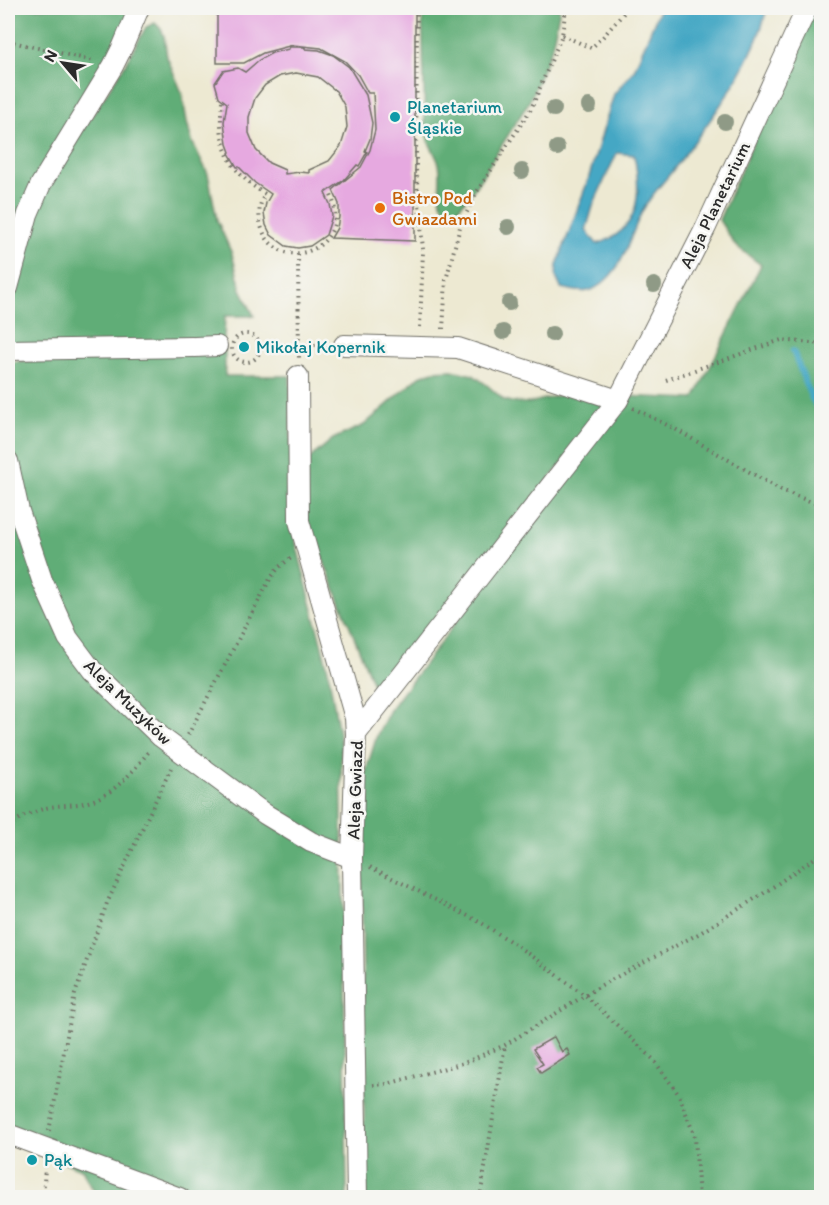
<svg xmlns="http://www.w3.org/2000/svg" width="829" height="1205" viewBox="0 0 829 1205" font-family="Itim,sans-serif">
<style>
.forest{fill:#60ad77;stroke:#466c51;stroke-width:1.5}
.water{fill:#44a7c4;stroke:#386978;stroke-width:1.5;fill-rule:evenodd}
.lines{fill:none;stroke-linecap:round;stroke-linejoin:round}
.stream{stroke:#44a7c4;stroke-width:6}
.building{fill:#e6a9e0;fill-rule:evenodd}
.minor-casing{stroke:#6f6e65;stroke-width:22}
.path{stroke:#6f6e65;stroke-width:4;stroke-dasharray:1.5 4.5;stroke-linecap:butt}
.minor{stroke:#fff;stroke-width:20}
.tree{fill:#8f9a86}
.culture-dot{fill:#0f9aa8;stroke:#f6f6f2;stroke-width:2}
.food-dot{fill:#e8710a;stroke:#f6f6f2;stroke-width:2}
.labels{text-anchor:middle;dominant-baseline:central;stroke-width:5;stroke-linejoin:round;paint-order:stroke}
.culture-label{font-size:18px;fill:#0d838f;stroke:#f6f6f2;text-anchor:start}
.food-label{font-size:18px;fill:#c56008;stroke:#f6f6f2;text-anchor:start}
.street-label{font-size:18px;fill:#2b2b2b;stroke:#f6f6f2}
</style>
<rect width="100%" height="100%" fill="#f6f6f2"/>
<filter id="ink" filterUnits="userSpaceOnUse"><feTurbulence type="fractalNoise" baseFrequency=".0167" numOctaves="2"/><feDisplacementMap in="SourceGraphic" scale="12" xChannelSelector="R" yChannelSelector="G"/><feConvolveMatrix kernelMatrix="1 2 1 2 8 2 1 2 1" color-interpolation-filters="sRGB"/></filter>
<filter id="wash" filterUnits="userSpaceOnUse"><feTurbulence type="fractalNoise" baseFrequency=".008" numOctaves="4" result="noise"/><feDisplacementMap in="SourceGraphic" scale="24" xChannelSelector="R" yChannelSelector="G"/><feGaussianBlur stdDeviation="1.35" result="paint"/><feColorMatrix in="noise" values="0 0 0 0 0 0 0 0 0 0 0 0 0 0 0 0 0 1.4 0 .05"/><feComposite in="paint" operator="in"/></filter>
<g filter="url(#wash)">
<rect width="100%" height="100%" fill="#ede9d2"/>
<!-- forest -->
<g class="forest">
<polygon points="8,8 134,8 8,269"/>
<path d="M 422,8 L 560,8 L 552,47 L 529,102 L 473,191 L 457,210 L 449,213 C 433,202 443,180 439,164 C 435,152 427,143 425,129 Z"/>
<polygon points="812,8 821,8 821,1197 365,1197 361,787 377,735 390,710 619,405 624,396 694,399 761,265 735,245 719,220"/>
<polygon points="155,23 161,29 164,36 167,57 182,93 187,122 192,141 208,174 217,220 232,254 241,289 254,316 225,316 224,340 8,353 8,318 18,267 33,216 80,134 125,65 146,27"/>
<path d="M 225,350 L 225,376 L 290,376 L 292,527 L 328,670 L 341,745 L 347,1197 L 96,1197 C 95,1189 86,1181 83,1170 L 8,1139 L 8,362 Z"/>
<polygon points="452,370 473,375 487,385 504,400 511,402 529,403 569,393 612,401 377,694 306,517 306,464 309,459 333,439 364,425 420,376 433,371"/>
</g>
<!-- water -->
<path class="water" d="M 660,8 L 767,8 C 755,63 711,120 677,165 C 666,180 650,195 642,212 C 630,235 626,262 606,280 C 589,296 581,292 561,288 L 556,277 L 557,265 L 588,180 L 614,94 L 634,70 ZM 617,153 L 634,155 C 642,194 640,231 597,244 L 586,230 L 594,203 Z"/>
<g class="lines">
<!-- stream -->
<polyline class="stream" points="793,351 811,397 822,415"/>
</g>
<g id="blocks">
<!-- building -->
<g class="building">
<polygon points="217,8 415,8 415,241 331,238 337,228 339,217 339,204 333,190 361,167 370,150 375,130 373,93 368,93 358,75 345,61 321,48 293,45 263,53 244,63 217,63"/>
<path d="M 289,47 L 305,47 L 305,49 L 319,50 L 333,55 L 349,67 L 366,95 L 372,123 L 370,139 L 365,151 L 367,152 L 359,166 L 357,165 L 344,180 L 325,193 L 330,204 L 332,216 L 326,235 L 310,246 L 298,248 L 286,246 L 271,235 L 266,225 L 264,213 L 266,203 L 271,194 L 255,183 L 239,167 L 237,167 L 229,153 L 230,152 L 227,144 L 224,122 L 227,103 L 219,97 L 215,83 L 223,71 L 238,68 L 245,72 L 259,60 L 272,53 L 289,49 ZM 296,73 L 318,77 L 336,91 L 345,107 L 347,127 L 341,146 L 329,161 L 309,170 L 309,173 L 300,172 L 285,174 L 285,170 L 269,163 L 256,150 L 249,133 L 249,117 L 255,98 L 265,85 L 280,76 Z"/>
<polygon points="554,1037 562,1052 567,1049 570,1055 541,1073 537,1067 543,1064 533,1049"/>
</g>
</g>
</g>
<g filter="url(#ink)">
<use href="#blocks" fill-opacity="0" stroke="#6f6e65" stroke-width="1.5"/>
<g class="lines">
<defs>
<g id="minor">
<polyline points="8,288 28,214 41,184 113,66 123,46 139,8"/>
<polyline points="344,345 458,348 618,400"/>
<polyline points="195,347 217,346"/>
<polyline points="8,350 192,347"/>
<polyline points="298,376 299,521 355,718 356,734"/>
<polyline points="8,461 19,511 42,580 68,638 92,670 161,737 265,814 311,842 352,858"/>
<polyline points="8,1134 180,1198"/>
<polyline points="357,1198 352,858 356,734 618,400 706,227 807,8"/>
</g>
</defs>
<!-- minor casing -->
<use href="#minor" class="minor-casing"/>
<!-- path -->
<g class="path">
<polyline points="417,8 416,169 423,250 420,328"/>
<polyline points="562,35 591,48 602,38 628,8"/>
<polyline points="8,41 94,61"/>
<path d="M 222,101 C 217,145 228,171 265,194 C 259,204 258,214 261,226 C 277,279 356,248 330,193"/>
<polyline points="298,254 299,358"/>
<polyline points="443,329 446,280 460,227 476,193 531,109 562,35 566,8"/>
<circle cx="246" cy="348" r="14"/>
<polyline points="260,345 328,345"/>
<polyline points="666,380 781,340 822,344"/>
<polyline points="633,408 675,429 781,490 822,506"/>
<polyline points="188,735 270,579 279,567 291,558"/>
<path d="M 8,825 C 20,818 32,812 46,808 C 61,804 76,806 91,801 C 117,792 134,770 150,750"/>
<polyline points="370,867 480,922 516,945 586,996 653,1059 679,1095 695,1137 699,1198"/>
<polyline points="373,1085 387,1084 464,1063 505,1045 605,983 700,933 764,893 822,853"/>
<polyline points="49,1131 75,994 107,903 171,768"/>
<polyline points="43,1198 45,1168"/>
<polyline points="480,1198 505,1045"/>
</g>
<!-- minor -->
<use href="#minor" class="minor"/>
</g>
<!-- trees -->
<g class="tree">
<circle cx="589" cy="106" r="8"/>
<circle cx="554" cy="109" r="8"/>
<circle cx="725" cy="122" r="8"/>
<circle cx="557" cy="148" r="8"/>
<circle cx="522" cy="171" r="8"/>
<circle cx="508" cy="227" r="8"/>
<circle cx="654" cy="285" r="8"/>
<circle cx="509" cy="303" r="8"/>
<circle cx="503" cy="332" r="8"/>
<circle cx="552" cy="334" r="8"/>
</g>
</g>
<!-- markers -->
<g class="culture-dot">
<circle cx="395" cy="117" r="6"/>
<circle cx="244" cy="347" r="6"/>
<circle cx="32" cy="1160" r="6"/>
</g>
<circle class="food-dot" cx="380" cy="208" r="6"/>
<g class="labels">
<!-- culture labels -->
<g class="culture-label">
<text x="407" y="107">Planetarium<tspan x="407" dy="21">Śląskie</tspan></text>
<text x="256" y="347">Mikołaj Kopernik</text>
<text x="44" y="1160">Pąk</text>
</g>
<!-- food labels -->
<g class="food-label">
<text x="392" y="198">Bistro Pod<tspan x="392" dy="21">Gwiazdami</tspan></text>
</g>
<!-- street labels -->
<g class="street-label">
<text transform="translate(715 205) rotate(-64)">Aleja Planetarium</text>
<text transform="translate(128 702) rotate(44)">Aleja Muzyków</text>
<text transform="translate(355 790) rotate(-88)">Aleja Gwiazd</text>
</g>
</g>
<!-- margin -->
<rect width="829" height="1205" fill="none" stroke="#f6f6f2" stroke-width="30"/>
<!-- north arrow -->
<g transform="translate(63 63) rotate(299)" stroke="#f6f6f2" stroke-width="4.5" paint-order="stroke">
<path d="M0-4.5L10 22L0 15L-10 22Z" fill="#2b2b2b"/>
<text y="-9" font-size="16" font-weight="bold" text-anchor="middle" fill="#2b2b2b">N</text>
</g>
</svg>
